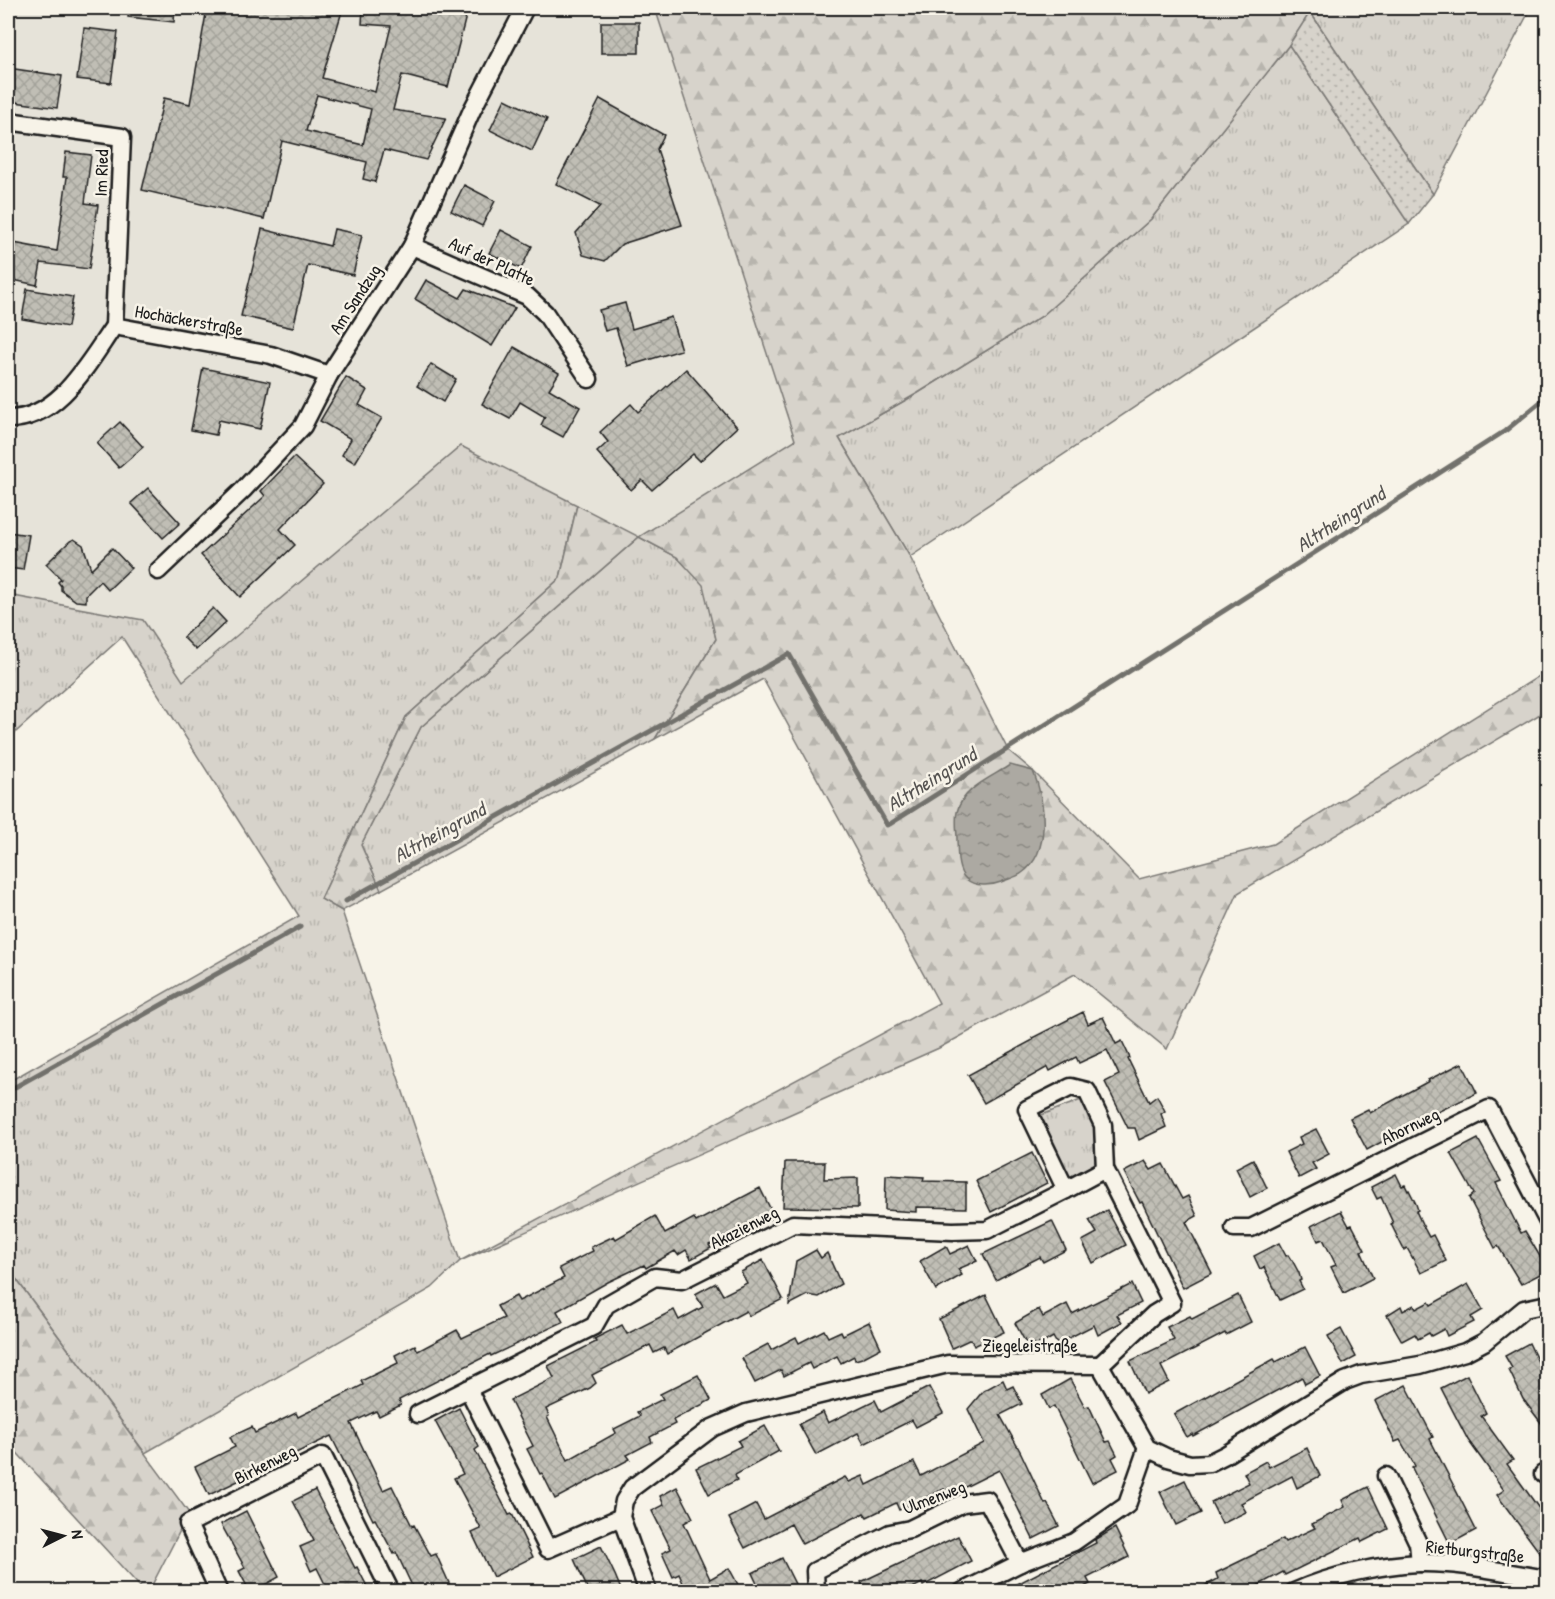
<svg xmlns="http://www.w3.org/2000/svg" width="1555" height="1599" viewBox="0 0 1555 1599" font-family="'Patrick Hand',sans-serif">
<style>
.built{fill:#e6e3d9}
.grass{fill:url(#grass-tufts);stroke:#7a7874;stroke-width:1.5}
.forest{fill:url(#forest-firs);stroke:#7a7874;stroke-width:1.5}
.garden{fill:url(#garden-dots);stroke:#7a7874;stroke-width:1.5}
.water{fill:url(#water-ripples);stroke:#72716c;stroke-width:1.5}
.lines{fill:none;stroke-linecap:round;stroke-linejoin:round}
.stream{stroke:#72716c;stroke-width:5}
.building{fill:url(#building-cross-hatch);stroke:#1c1c1c;stroke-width:1.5;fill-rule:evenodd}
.minor-casing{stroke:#1c1c1c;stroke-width:21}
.minor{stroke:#f7f3e8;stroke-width:16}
.labels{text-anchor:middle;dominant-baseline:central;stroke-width:5;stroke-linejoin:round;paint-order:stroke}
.street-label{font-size:18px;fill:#1c1c1c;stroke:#f7f3e8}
.water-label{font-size:20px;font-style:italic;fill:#565452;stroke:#f7f3e8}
</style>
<defs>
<pattern id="grass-tufts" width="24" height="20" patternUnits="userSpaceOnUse" patternTransform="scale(1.5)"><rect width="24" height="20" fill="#d7d3cb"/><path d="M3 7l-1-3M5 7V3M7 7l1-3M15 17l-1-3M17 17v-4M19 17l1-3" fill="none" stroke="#b8b5ae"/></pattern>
<pattern id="forest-firs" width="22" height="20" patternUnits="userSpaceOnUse" patternTransform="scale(1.5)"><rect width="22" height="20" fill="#d7d3cb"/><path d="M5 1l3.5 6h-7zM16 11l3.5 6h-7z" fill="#b8b5ae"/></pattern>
<pattern id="garden-dots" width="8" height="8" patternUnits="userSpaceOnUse" patternTransform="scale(1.5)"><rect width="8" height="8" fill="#d7d3cb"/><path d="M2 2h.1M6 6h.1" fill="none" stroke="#b8b5ae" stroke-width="1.8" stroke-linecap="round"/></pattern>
<pattern id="water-ripples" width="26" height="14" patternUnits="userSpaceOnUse" patternTransform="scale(1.5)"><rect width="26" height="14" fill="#aca9a2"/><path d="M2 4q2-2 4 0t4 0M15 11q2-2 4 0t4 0" fill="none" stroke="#8b8983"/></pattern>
<pattern id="building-cross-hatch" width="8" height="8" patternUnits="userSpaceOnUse" patternTransform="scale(1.5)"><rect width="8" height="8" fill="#c0beb5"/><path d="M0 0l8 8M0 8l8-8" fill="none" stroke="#a4a39b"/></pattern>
</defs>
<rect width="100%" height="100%" fill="#f7f3e8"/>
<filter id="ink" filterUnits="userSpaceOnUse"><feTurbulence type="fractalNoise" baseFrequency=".0167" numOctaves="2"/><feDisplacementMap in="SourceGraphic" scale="12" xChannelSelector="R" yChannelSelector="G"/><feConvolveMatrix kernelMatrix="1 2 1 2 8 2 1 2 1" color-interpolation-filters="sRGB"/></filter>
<g filter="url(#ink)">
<!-- built -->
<polygon class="built" points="8,8 655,8 795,440 639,537 461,446 183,682 143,620 8,595"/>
<!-- grass -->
<g class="grass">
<polygon points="1313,8 1531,8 1433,194 1310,12"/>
<polygon points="1289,45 1409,224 910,557 839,438 918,393 1042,316 1151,219"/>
<polygon points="461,446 577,505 560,578 406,717 321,899 342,911 460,1261 432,1288 145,1453 8,1268 8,1082 299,916 122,637 8,739 8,595 143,620 183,681"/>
<polygon points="639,537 677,557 704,585 716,639 655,739 381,890 361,845 421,727"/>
<polygon points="1081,1100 1101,1138 1102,1169 1068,1185 1039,1116"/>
</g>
<!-- forest -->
<g class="forest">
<polygon points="655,8 1313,8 1289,45 1151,219 1042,316 918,393 839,438 910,557 1008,750 1033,771 1139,879 1273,844 1547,671 1547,710 1238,893 1167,1049 1075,974 939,1048 460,1261 939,1003 763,679 655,739 716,639 703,585 677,557 639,537 421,727 361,845 381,890 342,911 321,899 406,717 560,578 577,505 639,537 795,440"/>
<polygon points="8,1268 189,1513 149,1591 144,1591 8,1443"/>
</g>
<!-- garden -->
<polygon class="garden" points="1310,12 1433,194 1409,224 1289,45"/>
<!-- water -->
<path class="water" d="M 1010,765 L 1033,771 C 1045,800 1052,852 1022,873 C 1017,877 1008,879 1001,882 C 991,886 975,887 966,879 C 956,870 958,852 957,840 C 957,831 955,820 957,812 C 963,788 990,778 1010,765 Z"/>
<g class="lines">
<!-- stream -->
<g class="stream">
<polyline points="346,901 789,654 887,825 890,824 1505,431 1548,396"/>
<polyline points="8,1091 300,927"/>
</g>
</g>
<!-- building -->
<g class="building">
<polygon points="129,8 175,8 174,22 128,17"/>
<path d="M 207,8 L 343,8 L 322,78 L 375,92 L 391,26 L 362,24 L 363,8 L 468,8 L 448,87 L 402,75 L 393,110 L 446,118 L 426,160 L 384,150 L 375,182 L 363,179 L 367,162 L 282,141 L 264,219 L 142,190 L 164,98 L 190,104 ZM 317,95 L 371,109 L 363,145 L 306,131 Z"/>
<rect x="601" y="22" width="38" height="31"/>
<polygon points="84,28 118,32 111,83 77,79"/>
<polygon points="8,68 62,76 57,108 8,101"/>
<polygon points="505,99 547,119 532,151 490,130"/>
<polygon points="600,99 664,135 657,149 682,225 622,244 605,261 583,255 576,233 600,206 556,184"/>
<polygon points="66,152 91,155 85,203 98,205 89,269 41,263 37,285 8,279 8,242 57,251 67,177 63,177"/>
<polygon points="464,185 495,201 482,226 451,211"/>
<polygon points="262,229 330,246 334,229 362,235 353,275 308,265 293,328 241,316"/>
<polygon points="501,230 532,246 521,269 489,253"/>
<polygon points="426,280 460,298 466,289 515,308 492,346 415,299"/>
<polygon points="27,289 73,297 68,327 22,319"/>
<polygon points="625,303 632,329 671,317 681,350 628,366 616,328 605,331 599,310"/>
<polygon points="514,347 559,373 549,389 580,407 563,437 541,425 545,417 520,402 510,419 482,404"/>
<polygon points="431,364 456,379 443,402 417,386"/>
<polygon points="203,368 270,382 260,429 219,420 216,435 191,430"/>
<polygon points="686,369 737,427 700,461 693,454 652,490 642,480 631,490 597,452 608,442 600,432 631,404 638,412"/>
<polygon points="346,377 367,390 359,405 382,418 355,463 342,455 351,439 320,421"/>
<polygon points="120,422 143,447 119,468 97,443"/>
<polygon points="294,457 323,484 280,529 295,545 240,597 201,555 265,496 261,491"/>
<polygon points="148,488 180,523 163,538 131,503"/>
<polygon points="8,532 29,535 23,570 8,568"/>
<polygon points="74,539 83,545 91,569 112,548 131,568 108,590 100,581 86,595 86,602 76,601 61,590 61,586 58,582 61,579 46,564 70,541"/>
<polygon points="213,608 226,622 196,650 183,637"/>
<polygon points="1083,1012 1088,1024 1103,1017 1116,1044 1122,1041 1130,1058 1128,1059 1149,1102 1157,1096 1165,1111 1161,1114 1166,1127 1139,1140 1135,1128 1128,1128 1105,1082 1119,1075 1107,1050 1079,1063 1076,1057 1050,1071 1048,1067 984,1103 968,1075 1033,1040 1032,1038"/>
<polygon points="1462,1063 1477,1093 1429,1116 1367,1150 1350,1118 1368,1109 1370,1113 1429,1081 1428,1080"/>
<polygon points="1316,1129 1329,1154 1312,1163 1316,1169 1299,1178 1286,1152 1302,1144 1299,1137"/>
<polygon points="1478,1139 1501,1181 1496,1183 1521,1233 1525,1231 1548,1270 1521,1284 1498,1246 1495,1248 1469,1198 1474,1194 1451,1153"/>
<polygon points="1032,1153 1047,1183 991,1212 976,1181"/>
<polygon points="1253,1159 1267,1188 1250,1197 1236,1168"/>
<polygon points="1145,1161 1151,1170 1163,1164 1182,1199 1188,1196 1197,1216 1186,1222 1212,1273 1183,1288 1142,1202 1140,1203 1124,1172"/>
<polygon points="785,1162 825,1162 824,1179 858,1178 858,1208 783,1207"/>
<polygon points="1396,1174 1402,1186 1405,1185 1408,1191 1409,1190 1416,1204 1418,1210 1416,1211 1422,1224 1429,1237 1433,1235 1446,1261 1421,1273 1407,1248 1404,1250 1391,1224 1393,1223 1381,1197 1377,1199 1371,1187"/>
<polygon points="886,1175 924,1177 923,1181 966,1182 966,1208 916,1207 916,1212 885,1210"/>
<polygon points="760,1188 772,1212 772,1218 753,1228 750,1223 709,1245 711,1248 691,1259 686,1250 678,1255 675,1251 646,1268 644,1265 608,1282 557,1311 563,1322 491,1356 490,1354 399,1400 401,1405 379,1416 376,1411 351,1423 383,1490 392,1486 412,1526 414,1525 431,1556 436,1554 453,1592 415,1592 396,1552 394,1554 375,1519 373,1520 331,1436 209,1495 195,1467 235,1447 230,1437 252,1427 255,1433 296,1413 298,1417 363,1385 361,1381 398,1363 395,1355 415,1345 418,1351 457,1330 462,1338 504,1318 497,1306 516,1296 519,1301 564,1278 559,1268 593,1251 591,1247 614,1236 616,1239 655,1216 665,1234 694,1218 696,1222"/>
<polygon points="1107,1210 1126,1245 1093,1263 1082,1241 1097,1233 1089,1220"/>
<polygon points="1341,1211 1349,1226 1352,1225 1365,1250 1361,1251 1373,1278 1344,1293 1331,1267 1336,1265 1323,1239 1318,1241 1311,1226"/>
<polygon points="1052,1221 1066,1250 1043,1262 1040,1257 996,1280 983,1254"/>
<polygon points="1279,1243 1286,1256 1288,1255 1291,1260 1292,1260 1299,1273 1301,1280 1299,1281 1303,1289 1280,1300 1264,1267 1260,1269 1254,1256"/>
<polygon points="969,1245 977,1261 958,1269 962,1275 936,1290 920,1261 946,1246 950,1254"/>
<polygon points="816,1250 821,1258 827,1253 841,1284 819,1297 808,1295 789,1305 796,1261"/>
<polygon points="763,1260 783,1299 749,1316 746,1311 667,1354 664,1348 654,1353 650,1345 592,1375 596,1383 590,1388 546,1409 549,1416 547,1417 568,1460 616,1433 614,1429 640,1416 637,1412 663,1399 660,1394 698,1375 711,1400 673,1420 675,1424 650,1437 652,1442 627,1455 630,1459 555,1499 542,1473 540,1474 527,1449 533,1446 510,1400 554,1378 548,1366 596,1342 594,1339 622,1325 627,1334 674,1310 679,1320 703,1307 695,1294 716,1283 723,1295 747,1283 741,1272"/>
<polygon points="1132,1284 1141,1303 1117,1315 1122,1322 1098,1335 1094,1325 1057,1344 1053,1337 1043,1343 1027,1345 1015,1323 1039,1309 1043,1317 1067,1304 1072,1314"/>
<polygon points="1468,1284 1483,1310 1471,1317 1474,1322 1447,1336 1444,1329 1431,1336 1429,1333 1418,1339 1415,1334 1402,1341 1387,1315 1401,1306 1403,1311 1414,1305 1416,1309 1429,1302 1431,1305"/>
<polygon points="986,1295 1004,1332 974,1346 971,1339 952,1348 939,1319"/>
<polygon points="1238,1295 1251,1322 1226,1335 1225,1333 1161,1366 1169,1382 1145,1394 1130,1361 1174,1340 1167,1327 1190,1316 1192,1319"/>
<polygon points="869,1322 881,1348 862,1358 855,1360 854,1356 841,1363 837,1356 812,1369 809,1363 784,1376 781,1370 755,1383 742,1358 768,1344 771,1350 796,1337 799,1343 824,1330 828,1337 841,1331 843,1335"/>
<polygon points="1341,1329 1356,1357 1343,1364 1328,1336"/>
<polygon points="1529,1343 1548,1383 1548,1432 1523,1399 1509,1370 1512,1368 1505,1356"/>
<polygon points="1305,1347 1320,1376 1305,1384 1302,1377 1193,1436 1192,1434 1187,1437 1174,1414 1274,1359 1276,1362"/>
<polygon points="1467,1375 1486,1413 1481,1416 1513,1460 1507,1464 1548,1521 1548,1564 1497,1495 1504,1490 1468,1440 1441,1388"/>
<polygon points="1070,1379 1085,1407 1089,1406 1106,1442 1110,1441 1117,1455 1112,1458 1118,1470 1092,1483 1054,1406 1049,1409 1042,1395"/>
<polygon points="1003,1380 1007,1389 1013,1386 1022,1404 1000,1415 1020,1451 1045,1504 1047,1503 1059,1526 1033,1539 999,1470 947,1496 944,1489 899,1510 896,1503 867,1517 864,1513 802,1544 791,1524 745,1548 729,1518 756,1504 764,1519 845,1477 849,1482 863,1476 867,1485 914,1462 921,1476 984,1443 968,1409 983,1391"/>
<polygon points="1406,1385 1433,1437 1430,1439 1476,1530 1450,1544 1412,1468 1415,1466 1400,1440 1395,1442 1375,1401"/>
<polygon points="929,1387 943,1413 916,1427 912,1420 864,1444 858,1433 816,1455 799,1424 823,1412 828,1423 875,1400 881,1412"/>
<polygon points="459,1408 479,1447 475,1450 509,1515 512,1514 533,1557 493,1577 472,1533 481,1529 454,1478 463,1474 435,1421"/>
<polygon points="765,1426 779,1451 735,1475 737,1480 709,1494 696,1468 741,1446 738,1441"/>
<polygon points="1307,1448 1320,1476 1297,1488 1292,1476 1241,1503 1246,1512 1222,1524 1211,1502 1249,1483 1244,1473 1266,1461 1269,1467"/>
<polygon points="1185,1480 1201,1513 1176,1525 1160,1492"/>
<polygon points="677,1487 693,1518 684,1523 710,1579 729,1568 742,1592 687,1592 679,1574 673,1577 662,1553 671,1549 652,1511 664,1505 660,1496"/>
<polygon points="1368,1487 1388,1529 1362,1542 1360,1538 1285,1575 1283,1572 1246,1592 1193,1592 1218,1579 1216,1573 1257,1553 1257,1552 1283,1539 1285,1542 1315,1528 1312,1524 1345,1507 1342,1500"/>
<polygon points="315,1490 355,1568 357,1567 370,1592 329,1592 317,1568 311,1571 300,1547 314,1541 293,1501"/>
<polygon points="246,1511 279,1577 252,1592 250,1592 239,1571 245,1568 221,1524"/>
<polygon points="1115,1528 1129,1557 1087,1578 1090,1584 1074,1592 1002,1592 1096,1543 1095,1540"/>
<polygon points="958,1536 971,1561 923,1586 922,1583 905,1592 865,1592 861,1582"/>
<polygon points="601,1546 615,1575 622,1592 589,1592 574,1559"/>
<polygon points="782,1558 796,1586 785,1592 761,1592 752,1573"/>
</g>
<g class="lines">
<defs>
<g id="minor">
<polyline points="8,121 122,137 114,326"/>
<polyline points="412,246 527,296 545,313 589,379"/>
<path d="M 8,419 C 59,419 88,363 114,326 L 271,355 L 329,375"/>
<polyline points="158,571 243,490 303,426 329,375 412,246 472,110 525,8"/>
<polyline points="1234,1228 1251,1228 1489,1109 1548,1222"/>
<polyline points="1100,1365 1154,1314 1172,1303 1105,1169 1103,1125 1087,1091 1071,1087 1027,1109 1066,1190 1105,1169"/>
<polyline points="418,1414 468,1389"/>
<polyline points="1543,1474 1548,1477"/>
<polyline points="1386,1476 1418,1543 1420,1563"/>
<polyline points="621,1517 548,1549 468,1389 594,1326 606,1305 655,1277 682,1280 793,1224 953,1231 987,1230 1066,1190"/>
<polyline points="219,1592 188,1524 323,1456 391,1592"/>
<polyline points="648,1592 621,1517 624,1501 632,1488 712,1428 746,1413 948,1364 1100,1365 1147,1448 1168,1458 1190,1464 1209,1463 1225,1455 1345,1381 1361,1375 1420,1365 1465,1352 1484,1342 1524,1309 1548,1304"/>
<polyline points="816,1592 815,1571 890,1533 910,1529 963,1503 987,1500 1020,1563 1074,1542 1127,1505 1147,1448"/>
<polyline points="962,1592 1020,1563"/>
<path d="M 1294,1592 C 1332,1575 1378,1565 1419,1563 C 1462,1562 1506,1573 1548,1579"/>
</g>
</defs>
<!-- minor casing -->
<use href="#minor" class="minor-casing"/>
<!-- minor -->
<use href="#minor" class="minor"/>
</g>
</g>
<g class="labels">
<!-- street labels -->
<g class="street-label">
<text transform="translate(101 173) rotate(-88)">Im Ried</text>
<text transform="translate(492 261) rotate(25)">Auf der Platte</text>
<text transform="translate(355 299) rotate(-57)">Am Sandzug</text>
<text transform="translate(189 320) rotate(10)">Hochäckerstraße</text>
<text transform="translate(1410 1126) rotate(-26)">Ahornweg</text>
<text transform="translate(744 1227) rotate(-27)">Akazienweg</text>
<text x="1030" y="1345">Ziegeleistraße</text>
<text transform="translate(265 1464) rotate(-27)">Birkenweg</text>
<text transform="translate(934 1497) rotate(-21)">Ulmenweg</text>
<text transform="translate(1475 1551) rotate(6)">Rietburgstraße</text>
</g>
<!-- water labels -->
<g class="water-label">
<text transform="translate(1340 519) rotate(-33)">Altrheingrund</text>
<text transform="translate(931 779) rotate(-32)">Altrheingrund</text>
<text transform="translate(439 832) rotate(-29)">Altrheingrund</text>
</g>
</g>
<!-- margin -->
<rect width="1555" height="1599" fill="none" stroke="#f7f3e8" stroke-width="30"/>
<rect x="15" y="15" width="1525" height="1569" fill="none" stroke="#1c1c1c" stroke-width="2" filter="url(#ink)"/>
<!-- north arrow -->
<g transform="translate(63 1536) rotate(84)" stroke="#f7f3e8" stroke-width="4.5" paint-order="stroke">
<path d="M0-4.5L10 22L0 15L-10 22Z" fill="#1c1c1c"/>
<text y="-9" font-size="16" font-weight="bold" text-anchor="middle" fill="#1c1c1c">N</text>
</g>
</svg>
